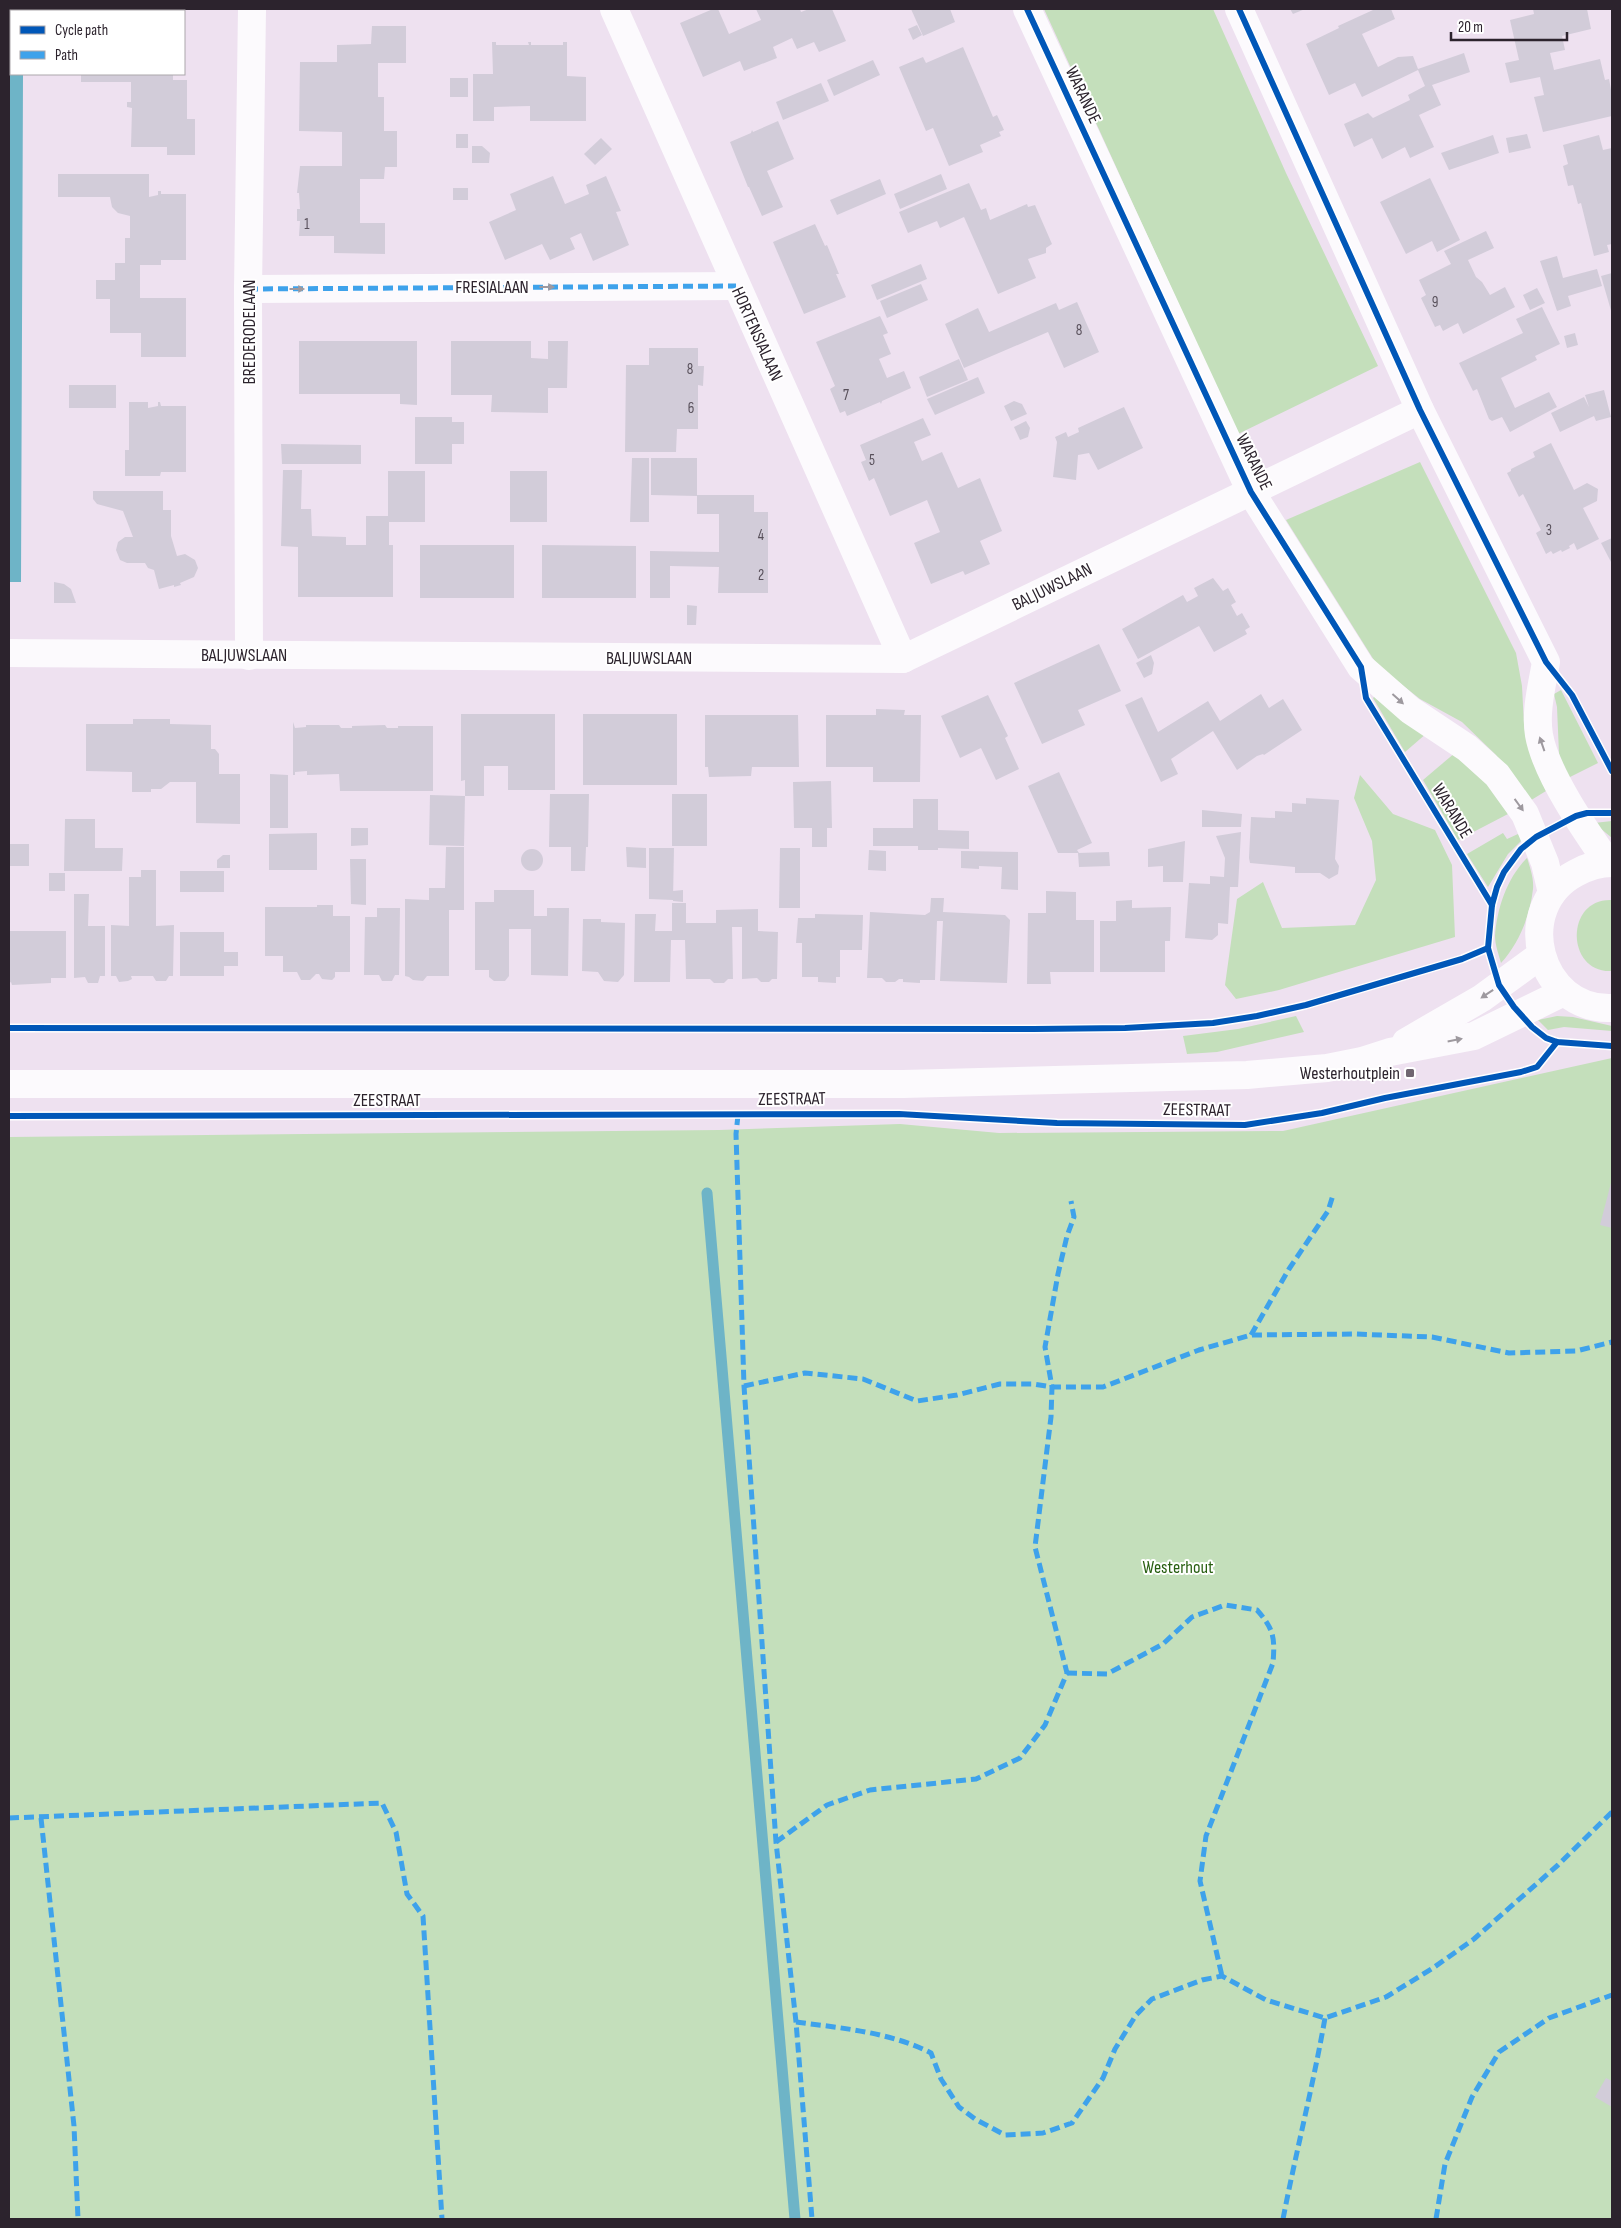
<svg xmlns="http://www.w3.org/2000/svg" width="1621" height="2228" viewBox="0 0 1621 2228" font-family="'Sofia Sans Condensed',sans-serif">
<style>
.green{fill:#c4dfbb}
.water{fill:#6eb4c7}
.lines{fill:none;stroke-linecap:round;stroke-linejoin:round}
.stream{stroke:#6eb4c7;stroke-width:11}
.building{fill:#d2ccd9}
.street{stroke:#fcfafd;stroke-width:28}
.secondary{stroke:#fcfafd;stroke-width:28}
.quiet{stroke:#3ea2eb;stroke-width:5;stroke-dasharray:10 5;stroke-linecap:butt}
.cycleway-casing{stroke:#fff;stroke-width:9}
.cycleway{stroke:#0057b8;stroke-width:6}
.oneway{fill:#9e999f}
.poi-dot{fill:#706671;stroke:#fff;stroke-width:2}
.labels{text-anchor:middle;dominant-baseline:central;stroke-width:4;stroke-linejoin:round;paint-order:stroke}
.number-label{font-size:15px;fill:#58505b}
.street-label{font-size:18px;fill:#2c232d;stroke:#fff}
.poi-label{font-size:18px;fill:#2c232d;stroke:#fff;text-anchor:end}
.park-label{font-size:18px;fill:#285f11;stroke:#fff}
</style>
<rect width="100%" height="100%" fill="#eee1f0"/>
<!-- green -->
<g class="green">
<polygon points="1044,9 1213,9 1286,173 1378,366 1238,434"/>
<polygon points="1420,462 1516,653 1522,686 1524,725 1532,760 1546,791 1528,802 1496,755 1462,722 1420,699 1377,665 1286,520"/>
<polygon points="1561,690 1598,763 1566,779 1559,754 1557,707 1554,694"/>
<polygon points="1375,696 1427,733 1405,752 1373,698"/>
<polygon points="1456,752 1489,781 1508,814 1458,840 1423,780"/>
<polygon points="1360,775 1393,814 1435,830 1452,865 1455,937 1279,990 1236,999 1225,985 1237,899 1263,882 1282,928 1355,925 1376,880 1372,841 1354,798"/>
<polygon points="1612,821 1612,838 1594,823"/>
<polygon points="1503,833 1507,839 1518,834 1522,840 1508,854 1488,887 1467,854"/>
<path d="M 1527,858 C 1530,867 1534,879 1533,889 C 1530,916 1519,943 1501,963 C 1499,955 1495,945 1495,936 C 1497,908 1507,878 1527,858 Z"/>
<path d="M 1612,900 L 1612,971 C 1566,974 1564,898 1612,900 Z"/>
<polygon points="1296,1016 1304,1032 1217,1052 1187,1054 1183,1036 1238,1029"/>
<polygon points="1557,1016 1573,1017 1612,1026 1612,1031 1564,1027 1548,1030 1538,1020"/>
<polygon points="1612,1058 1612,2219 9,2219 9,1137 719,1130 900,1124 999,1133 1283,1131"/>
</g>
<!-- water -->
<polygon class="water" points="9,9 23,9 23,11 11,11 11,74 23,74 21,582 9,582"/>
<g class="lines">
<!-- stream -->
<polyline class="stream" points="707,1193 795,2219"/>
</g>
<!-- building -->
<g class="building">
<polygon points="713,9 718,9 729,34 761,20 756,9 800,9 801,12 809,9 832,9 846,41 819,52 814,42 797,49 792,38 773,47 777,58 744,71 740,61 703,77 680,23"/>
<polygon points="911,9 950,9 955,22 923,36"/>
<polygon points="1290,9 1305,9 1293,14"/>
<polygon points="1372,9 1391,9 1395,19 1362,34 1378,67 1398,57 1413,56 1418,69 1464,53 1470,72 1432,85 1441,105 1419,115 1434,147 1410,158 1405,147 1382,159 1372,138 1354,147 1344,124 1368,113 1373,118 1410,100 1408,95 1425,86 1418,70 1362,97 1355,83 1329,95 1306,44 1339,28 1338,26 1373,10"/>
<polygon points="1533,9 1587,9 1591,29 1562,36 1565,50 1550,53 1554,70 1600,59 1605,80 1609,79 1612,95 1612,116 1543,132 1534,97 1544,95 1540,77 1510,83 1505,63 1519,60 1510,20 1534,14"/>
<polygon points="917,25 922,35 913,40 908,29"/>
<polygon points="372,26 406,26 406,63 378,63 378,97 384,97 384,131 397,131 397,167 385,167 384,179 360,179 360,223 385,223 385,254 334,253 334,236 299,236 300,221 297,221 297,209 300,209 299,193 297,193 300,166 342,166 342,132 299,131 300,62 337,62 337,45 371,44"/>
<polygon points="492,42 496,42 496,45 529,45 528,42 531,42 531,45 563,45 563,42 567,42 567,76 586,77 586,121 530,121 530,106 494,107 494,121 473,121 473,74 493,74"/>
<polygon points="963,47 993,117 997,115 1004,130 999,132 1001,136 980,145 983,152 949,166 933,128 926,131 899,67 923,57 926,63"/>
<polygon points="873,60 880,75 834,96 827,80"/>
<polygon points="81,74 173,74 173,80 187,80 187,119 195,119 195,155 167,155 167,147 131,147 132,108 127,107 127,102 131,102 131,82 81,82"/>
<rect x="450" y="78" width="18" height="19"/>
<polygon points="821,83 829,101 783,120 776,102"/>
<polygon points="778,121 794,159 767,171 783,207 762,216 749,187 748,187 730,142 751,133 752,130 753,132"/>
<rect x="456" y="134" width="12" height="14"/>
<polygon points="1527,134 1531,148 1509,153 1506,138"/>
<polygon points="1493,135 1499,153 1449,170 1441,153"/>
<polygon points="1599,135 1603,150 1612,148 1612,244 1607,245 1609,252 1594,256 1581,203 1578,204 1573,185 1568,186 1563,166 1568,164 1563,145"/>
<polygon points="601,138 612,149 595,165 584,154"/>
<polygon points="472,146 482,146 490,153 489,163 472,163"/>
<polygon points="58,174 149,174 149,197 158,195 158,191 161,191 161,194 186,194 186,260 161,260 161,265 140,265 140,298 186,298 186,357 141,357 141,333 110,333 110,299 96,299 96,280 115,280 115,263 125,263 125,238 130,238 130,216 118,213 112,207 110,197 58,197"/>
<polygon points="941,174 947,189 900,209 894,194"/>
<polygon points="553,176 565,204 589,194 586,185 606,176 621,211 616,212 629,245 593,261 581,233 570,238 575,249 550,260 542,244 505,260 489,222 516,210 510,194"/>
<polygon points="1430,178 1460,240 1437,252 1432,241 1406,254 1380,202"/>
<polygon points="880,179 886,194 837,215 830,200"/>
<polygon points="969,183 981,210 986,208 990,220 1027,204 1028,207 1035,205 1052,244 1046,248 1046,253 1028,259 1036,278 998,294 964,217 940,228 937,221 908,233 899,212"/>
<rect x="453" y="188" width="15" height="12"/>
<polygon points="815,224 825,246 827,245 839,274 836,274 846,297 804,314 773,242"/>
<polygon points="1486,231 1494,248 1468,260 1476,277 1482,282 1490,295 1505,287 1515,307 1463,334 1458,323 1443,331 1440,325 1435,327 1421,298 1426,295 1419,280 1451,264 1444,251"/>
<polygon points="1557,256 1563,278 1597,269 1602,286 1568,296 1571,306 1557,311 1540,261"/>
<polygon points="921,264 927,279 877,300 871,285"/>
<polygon points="1612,273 1612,314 1601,276"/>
<polygon points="921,284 928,300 887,318 880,301"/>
<polygon points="1537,288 1545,303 1530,310 1523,295"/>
<polygon points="1077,302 1099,352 1064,368 1048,332 964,368 945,324 978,308 989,332 1056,303 1059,310"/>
<polygon points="1542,307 1560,344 1535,356 1537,360 1501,378 1515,408 1549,392 1557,407 1510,432 1502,417 1492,421 1489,419 1477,389 1473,391 1459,363 1523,333 1516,319"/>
<polygon points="880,316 888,333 883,335 891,354 879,359 887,378 904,371 911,388 882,401 881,404 880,402 847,416 845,411 840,413 830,389 835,386 816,342"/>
<polygon points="1575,333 1578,345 1567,348 1564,336"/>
<polygon points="299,341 417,341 417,405 400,404 400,394 299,394"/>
<polygon points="451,341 531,341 531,358 548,359 548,341 568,341 567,388 548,388 548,413 491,412 492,395 451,395"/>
<polygon points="649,348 698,348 698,366 704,366 703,386 698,385 698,429 677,429 676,452 625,452 626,365 649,365"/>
<polygon points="959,359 968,380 927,397 919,377"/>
<polygon points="978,377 985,393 935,415 927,399"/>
<rect x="69" y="385" width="47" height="23"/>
<polygon points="1604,390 1611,417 1596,421 1594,416 1560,432 1551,413 1584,397 1589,407 1585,395"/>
<polygon points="1014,401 1022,404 1027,414 1011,421 1004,406"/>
<polygon points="129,402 148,402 148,408 158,406 158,402 160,402 161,406 186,406 186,472 161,472 160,476 125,476 125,450 129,450"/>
<polygon points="1124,407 1143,448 1098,470 1089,453 1078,455 1076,480 1053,477 1057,442 1055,437 1066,432 1068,437 1079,432 1078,428"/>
<polygon points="415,417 452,417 452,422 464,422 464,444 452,444 452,464 415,464"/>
<polygon points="923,418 931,435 914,442 922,461 942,452 958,488 980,478 1002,531 980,541 990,564 965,575 963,571 931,584 914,543 940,532 927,500 890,516 874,478 869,481 861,462 866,460 860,445"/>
<polygon points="1026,421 1030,428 1028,437 1020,440 1014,427"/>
<polygon points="1551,443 1574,490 1587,483 1598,489 1597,501 1583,508 1599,539 1577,550 1574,543 1569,546 1570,548 1562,552 1561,550 1553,554 1551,551 1546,554 1536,533 1541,530 1523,494 1519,497 1507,473 1511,471 1511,469 1535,457 1533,452"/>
<polygon points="281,444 361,445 361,464 282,464"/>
<polygon points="632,458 649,458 649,522 630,522"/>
<polygon points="651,458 697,458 697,495 754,495 754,512 768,512 768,593 718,593 719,567 670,566 670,598 650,598 650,551 719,552 719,514 697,514 697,496 651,495"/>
<polygon points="283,470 302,470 301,509 311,509 312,536 346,537 346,545 366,545 366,516 388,516 388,471 425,471 425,522 389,522 389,545 393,545 393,597 298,597 298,547 281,546"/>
<rect x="510" y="471" width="37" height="51"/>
<polygon points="93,491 163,491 163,510 171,510 171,536 177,556 185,554 195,560 198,568 194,577 180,583 181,585 174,587 174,585 159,589 154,570 148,568 145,563 127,563 120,560 116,550 118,542 125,537 133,537 123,511 97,504 93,499"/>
<polygon points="1612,538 1612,561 1611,562 1601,543"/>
<rect x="420" y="545" width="94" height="53"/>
<polygon points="542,545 636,546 636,598 542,598"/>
<polygon points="1213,578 1223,591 1228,588 1236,602 1231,605 1237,616 1242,613 1250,627 1245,630 1247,634 1214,652 1199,626 1138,659 1122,629 1183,595 1187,602 1198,596 1194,588"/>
<polygon points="54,582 64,584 71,589 76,603 54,603"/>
<polygon points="687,605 697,606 696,625 687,625"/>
<polygon points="1099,644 1121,691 1078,710 1085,725 1042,744 1014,683"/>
<polygon points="1151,655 1154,663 1152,674 1144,678 1136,663"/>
<polygon points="1261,694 1269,708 1283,699 1302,730 1264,755 1263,754 1257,756 1237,770 1213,731 1171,759 1178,774 1161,782 1125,705 1142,697 1158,732 1208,701 1220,721"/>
<polygon points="988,695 1008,736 1005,738 1019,769 996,780 981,748 960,758 941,716"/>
<polygon points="876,709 905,710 904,715 921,715 920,782 873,782 873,767 826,767 826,715 876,715"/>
<polygon points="461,714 555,714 555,790 508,790 508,766 484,766 484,796 465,796 465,780 461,781"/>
<rect x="583" y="714" width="94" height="71"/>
<polygon points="705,715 798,715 799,767 752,767 751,776 709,777 708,767 705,767"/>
<polygon points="133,719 170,719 170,724 211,725 211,749 215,749 219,754 219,774 240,774 240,824 196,823 196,782 170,782 161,789 151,789 151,792 132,792 132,772 86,771 86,724 133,724"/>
<polygon points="293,722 295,728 306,727 306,725 339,725 341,728 352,728 352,726 385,725 387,728 398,728 398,726 433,726 433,791 340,791 339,774 307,775 307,771 295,772 295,775 293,775"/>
<polygon points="1059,772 1092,843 1077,850 1079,853 1058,853 1028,786"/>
<polygon points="270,774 288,775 288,828 270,828"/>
<polygon points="831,781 832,828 827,828 827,847 812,847 812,828 794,828 793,782"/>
<polygon points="550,794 589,794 588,847 586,847 585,871 571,871 571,847 549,847"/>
<rect x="672" y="794" width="35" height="52"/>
<polygon points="430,795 465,796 464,846 429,845"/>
<polygon points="1306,798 1339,800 1335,859 1339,866 1338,874 1329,879 1320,873 1295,873 1295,867 1250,863 1249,858 1251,817 1275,818 1275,811 1292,812 1292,803 1306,804"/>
<polygon points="913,799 938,799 938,830 969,831 969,849 938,848 938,850 918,850 918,846 873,846 873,828 913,828"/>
<polygon points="1202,810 1242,814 1241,827 1202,827"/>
<polygon points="65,819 95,819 95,848 123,848 122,871 64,871"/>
<polygon points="351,828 368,828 368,845 351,846"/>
<polygon points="1241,832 1238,887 1230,887 1228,924 1218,923 1218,935 1212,940 1185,938 1189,883 1210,884 1210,876 1224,877 1225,858 1216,836"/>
<polygon points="317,833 317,870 269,870 269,834"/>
<polygon points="1185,841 1183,882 1163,882 1163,866 1148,867 1148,849"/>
<rect x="9" y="844" width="20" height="22"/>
<polygon points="446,847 464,847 464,910 449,910 449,976 427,976 423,981 413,980 409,977 405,976 405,899 429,900 429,888 445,888"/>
<polygon points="626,847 646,848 646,868 627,867"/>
<polygon points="649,848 674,848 673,900 649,899"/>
<polygon points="780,848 800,848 800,908 779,908"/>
<circle cx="532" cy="860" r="11"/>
<polygon points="869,850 886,851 886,871 868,870"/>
<polygon points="961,851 1018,852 1018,890 1001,889 1002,867 979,866 979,869 961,868"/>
<polygon points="1109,852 1110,866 1079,867 1078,853"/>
<polygon points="223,855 230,855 230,868 217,868 217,860"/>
<polygon points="350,859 366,859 366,905 351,904"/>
<polygon points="141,870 156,870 156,926 174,925 173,976 169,976 166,981 156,981 153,976 131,976 132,979 128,981 119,982 116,976 111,976 111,925 129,926 129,877 141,877"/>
<rect x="180" y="871" width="44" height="21"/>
<rect x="49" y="873" width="16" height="18"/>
<polygon points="494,890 534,890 534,916 547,916 547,908 569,908 568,976 531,975 531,929 509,929 509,976 505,981 494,981 489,977 489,970 475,970 475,902 494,902"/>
<polygon points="683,890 683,902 673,901 673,891"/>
<polygon points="1046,891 1076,892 1076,920 1094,920 1094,972 1050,972 1051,984 1027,984 1028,913 1046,913"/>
<polygon points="74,894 89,894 88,926 105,926 105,976 100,976 98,983 88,983 85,977 74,978"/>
<polygon points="931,898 944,898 943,912 1005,915 1010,920 1007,983 940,981 943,921 937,921 935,980 920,980 920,983 903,982 903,979 899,979 895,982 886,982 882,978 867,978 870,912 925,915 930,912"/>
<polygon points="1132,900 1132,908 1171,907 1170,941 1165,941 1165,972 1100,972 1100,921 1116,921 1116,901"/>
<polygon points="672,903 686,903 686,923 716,923 716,910 758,909 758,931 778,932 777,979 772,979 769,982 761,982 757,978 742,979 742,927 732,927 733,979 728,979 724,983 714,983 710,979 686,979 685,940 671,940 670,982 634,982 635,914 656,914 655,931 672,931"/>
<polygon points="317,905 333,905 333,916 350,916 350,972 335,972 335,977 332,980 322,979 319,974 316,974 310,980 301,980 297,972 283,972 283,956 265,956 265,907 317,907"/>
<polygon points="377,908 400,908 399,975 395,975 392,981 382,981 379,975 364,975 365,917 377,917"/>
<polygon points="815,914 863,915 862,950 840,950 840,977 836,977 836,983 818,982 818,977 802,977 802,943 796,943 798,918 815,918"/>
<polygon points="583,919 601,919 601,922 625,923 624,975 618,982 604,981 598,972 582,971"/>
<polygon points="9,931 66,931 66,978 51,978 51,983 12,985 11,982 9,983"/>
<polygon points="180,932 224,932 224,952 238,952 238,966 224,966 224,976 180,976"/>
<polygon points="1612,1179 1612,1228 1600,1225"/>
<polygon points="1606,2078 1612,2081 1612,2107 1595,2097"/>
</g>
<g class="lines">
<!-- street -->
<g class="street">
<polyline points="614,9 903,659"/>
<polyline points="248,289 736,286"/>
<polyline points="9,653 903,659 1420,410"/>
<polyline points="249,656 248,289 252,9"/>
</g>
<!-- secondary -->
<g class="secondary">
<polyline points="1027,9 1251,492 1361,667 1410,710 1467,748 1497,775 1525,814 1545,863 1552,893"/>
<path d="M 1239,9 L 1420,410 L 1546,662 C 1542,686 1535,711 1539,735 C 1546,774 1585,830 1608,863"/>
<path d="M 1612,863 C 1600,863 1587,867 1576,873 C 1511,907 1538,1011 1612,1008"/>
<polyline points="1406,1042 1482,998 1541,955"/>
<polyline points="9,1084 903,1084 1247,1075 1327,1068 1362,1061 1390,1052 1474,1036 1564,992"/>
</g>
<!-- quiet -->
<g class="quiet">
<polyline points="248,289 736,286"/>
<polyline points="738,1115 736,1134 744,1386 776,1842 796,2022 812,2219"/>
<polyline points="1251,1335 1289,1269 1328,1211 1333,1195"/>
<polyline points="744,1386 805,1373 863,1379 917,1401 957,1395 1000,1384 1033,1384 1052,1387 1103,1387 1199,1350 1251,1335 1355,1334 1432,1337 1509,1353 1576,1351 1612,1342"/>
<path d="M 1067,1673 L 1107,1674 L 1163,1644 L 1192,1617 L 1225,1605 L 1257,1610 C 1274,1629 1275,1638 1273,1663 L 1206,1836 L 1200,1881 L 1222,1976"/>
<polyline points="9,1818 382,1803 396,1832 407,1894 423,1916 442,2219"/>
<polyline points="41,1818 74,2126 78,2219"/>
<polyline points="776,1842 827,1805 870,1790 976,1779 1020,1758 1045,1725 1067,1673 1035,1547 1051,1417 1052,1387 1045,1347 1058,1274 1067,1236 1074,1217 1071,1201"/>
<path d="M 796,2022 C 841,2028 890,2032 931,2053 L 941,2079 L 959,2107 L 975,2119 L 1005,2135 L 1043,2133 L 1072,2123 L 1103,2078 L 1115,2049 L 1136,2015 L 1152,1999 L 1202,1980 L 1222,1976 L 1266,2000 L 1325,2018 L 1386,1997 L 1433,1968 L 1474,1939 L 1558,1865 L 1612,1812"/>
<path d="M 1283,2219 C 1296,2152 1313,2086 1325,2018"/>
<polyline points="1436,2219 1445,2164 1472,2097 1499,2052 1549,2018 1612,1995"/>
</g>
<defs>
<g id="cycleway">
<polyline points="1027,9 1251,492 1361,667 1366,698 1492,905"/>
<polyline points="1239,9 1420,410 1546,662 1572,695 1612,771"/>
<polyline points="1612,813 1587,813 1576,816 1536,837 1521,849 1504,872 1497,887 1492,905 1488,948 1499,985 1514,1007 1532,1027 1546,1038 1557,1042 1612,1046"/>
<polyline points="9,1028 1034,1029 1125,1028 1213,1023 1257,1016 1306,1005 1462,959 1488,948"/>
<polyline points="9,1116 899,1114 1057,1123 1245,1125 1322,1113 1385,1098 1521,1072 1537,1067 1557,1042"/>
</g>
</defs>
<!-- cycleway casing -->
<use href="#cycleway" class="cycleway-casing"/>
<!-- cycleway -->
<use href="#cycleway" class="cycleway"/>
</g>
<!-- one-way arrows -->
<defs><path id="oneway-solid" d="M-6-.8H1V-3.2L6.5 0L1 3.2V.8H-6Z" transform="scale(1.25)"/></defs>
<g class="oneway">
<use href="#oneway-solid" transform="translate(547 287)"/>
<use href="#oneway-solid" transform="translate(297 289)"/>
<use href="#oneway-solid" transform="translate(1398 699) rotate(42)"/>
<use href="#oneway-solid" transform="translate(1542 744) rotate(-109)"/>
<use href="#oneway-solid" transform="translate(1519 805) rotate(54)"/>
<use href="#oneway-solid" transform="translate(1487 994) rotate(146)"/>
<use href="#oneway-solid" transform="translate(1455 1040) rotate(-11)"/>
</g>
<!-- markers -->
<rect class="poi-dot" x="1405" y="1068" width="10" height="10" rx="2.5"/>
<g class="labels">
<!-- number labels -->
<g class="number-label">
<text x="307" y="224">1</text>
<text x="1435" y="302">9</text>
<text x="1079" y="330">8</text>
<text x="690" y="369">8</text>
<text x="846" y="395">7</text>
<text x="691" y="408">6</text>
<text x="872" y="460">5</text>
<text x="1549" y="530">3</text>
<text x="761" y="535">4</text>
<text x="761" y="575">2</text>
</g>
<!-- street labels -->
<g class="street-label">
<text transform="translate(1083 95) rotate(65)">WARANDE</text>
<text x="492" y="287">FRESIALAAN</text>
<text transform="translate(249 332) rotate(-90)">BREDERODELAAN</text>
<text transform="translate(757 334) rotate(66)">HORTENSIALAAN</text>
<text transform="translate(1254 462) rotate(64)">WARANDE</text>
<text transform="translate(1052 587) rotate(-26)">BALJUWSLAAN</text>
<text x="244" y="655">BALJUWSLAAN</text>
<text x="649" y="658">BALJUWSLAAN</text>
<text transform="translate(1452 811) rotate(59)">WARANDE</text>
<text transform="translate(792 1099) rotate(-1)">ZEESTRAAT</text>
<text x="387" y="1100">ZEESTRAAT</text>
<text transform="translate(1197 1110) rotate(1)">ZEESTRAAT</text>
</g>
<!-- poi labels -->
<g class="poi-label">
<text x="1400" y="1073">Westerhoutplein</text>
</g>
<!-- park labels -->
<g class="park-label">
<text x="1178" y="1567">Westerhout</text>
</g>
</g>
<!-- border -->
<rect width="1621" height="2228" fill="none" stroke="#2c232d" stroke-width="20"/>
<!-- legend -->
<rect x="10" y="10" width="175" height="65" fill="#ffffff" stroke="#aba7ab"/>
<rect x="20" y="26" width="25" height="8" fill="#0057b8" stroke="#aba7ab"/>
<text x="55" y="35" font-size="15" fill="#2c232d">Cycle path</text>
<rect x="20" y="51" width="25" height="8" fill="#3ea2eb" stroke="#aba7ab"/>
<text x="55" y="60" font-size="15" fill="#2c232d">Path</text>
<!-- scale -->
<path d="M1451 32v8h116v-8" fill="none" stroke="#2c232d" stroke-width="2.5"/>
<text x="1458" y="32" font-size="15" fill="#2c232d" stroke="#ffffff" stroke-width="4" paint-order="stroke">20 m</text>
</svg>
